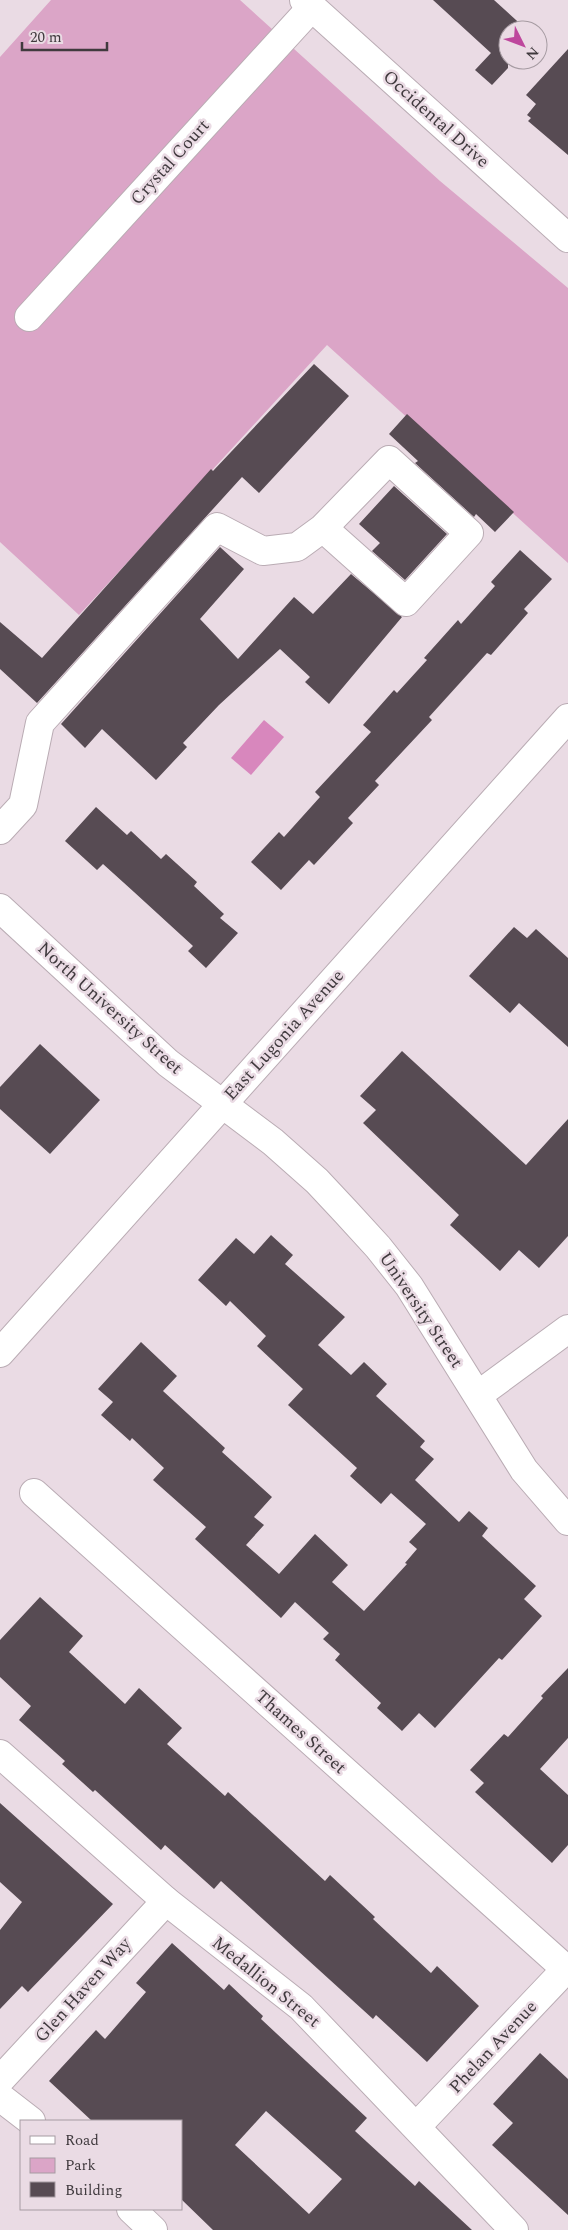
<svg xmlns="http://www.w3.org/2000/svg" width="568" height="2230" viewBox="0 0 568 2230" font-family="Spectral,serif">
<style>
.green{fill:#dba5c7}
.water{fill:#d887bd}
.building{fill:#574b53;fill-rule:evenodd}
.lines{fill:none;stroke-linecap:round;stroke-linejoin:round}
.minor-casing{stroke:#baacb4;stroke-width:30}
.major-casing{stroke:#baacb4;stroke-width:30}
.minor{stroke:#fff;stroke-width:28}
.major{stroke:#fff;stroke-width:28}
.labels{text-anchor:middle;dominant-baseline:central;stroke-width:5;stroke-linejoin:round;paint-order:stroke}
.street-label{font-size:18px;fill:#403a3e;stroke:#eadbe4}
</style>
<rect width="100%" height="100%" fill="#eadbe4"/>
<!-- green -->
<polygon class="green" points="51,0 240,0 440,181 568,288 568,563 327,345 79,615 0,542 0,57"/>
<!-- water -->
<polygon class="water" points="264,720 284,737 251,775 231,758"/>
<!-- building -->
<g class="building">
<polygon points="433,0 494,0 527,30 508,30 508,68 492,85 475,70 491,53"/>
<polygon points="568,49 568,155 528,121 531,118 527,115 536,104 526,95"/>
<polygon points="314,364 349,396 259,493 242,477 37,703 0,669 0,622 42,658 211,469 213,471"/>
<polygon points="407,414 514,512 495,532 476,514 474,517 415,463 418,461 389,434"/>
<polygon points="394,486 447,534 405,580 372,551 380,543 359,524"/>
<polygon points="220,547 244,569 200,619 238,659 294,597 313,614 351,574 402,617 329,704 305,682 310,677 280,649 219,705 183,743 187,747 156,780 102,729 85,748 61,724"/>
<polygon points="520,550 552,579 524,609 528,613 491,655 487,653 429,717 432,720 375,781 379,785 348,818 353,823 314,865 309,860 281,890 251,862 279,832 284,837 320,797 315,792 371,732 363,725 394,690 397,693 427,660 424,658 458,620 461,624 495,586 491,582"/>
<polygon points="96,807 127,835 131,831 161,859 166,854 197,882 194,886 224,914 220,918 238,933 206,968 188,951 193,946 134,892 103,864 97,870 65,841"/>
<polygon points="514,927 527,938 536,929 568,958 568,1047 519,1003 510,1013 469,976"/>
<polygon points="40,1044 100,1100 50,1154 0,1109 0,1087"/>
<polygon points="402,1051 526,1165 568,1119 568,1236 539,1268 519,1250 500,1271 450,1225 459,1215 363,1123 376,1110 360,1096"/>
<polygon points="271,1235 293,1255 285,1264 345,1317 318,1345 351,1375 364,1362 387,1384 376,1396 425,1441 420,1447 434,1459 415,1480 459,1522 469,1511 488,1528 482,1536 536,1586 524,1599 542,1616 502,1660 499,1658 435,1728 419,1713 402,1731 377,1708 381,1703 335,1660 340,1654 323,1639 329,1633 295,1602 281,1618 195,1539 206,1527 153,1480 164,1468 132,1438 130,1441 101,1415 113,1402 98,1389 141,1342 177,1376 163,1391 225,1448 222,1452 272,1497 254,1517 264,1525 246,1545 279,1574 315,1534 348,1565 332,1582 364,1611 407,1564 405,1563 417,1549 409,1542 426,1524 391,1493 381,1504 350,1476 357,1468 288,1405 303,1389 257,1346 266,1336 230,1301 226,1306 198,1280 236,1238 254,1254"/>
<polygon points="40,1597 83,1636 69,1652 125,1704 139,1688 182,1728 167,1744 225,1796 228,1792 325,1881 330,1875 375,1917 373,1919 431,1973 437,1966 479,2006 427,2062 376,2015 373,2019 221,1881 214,1889 165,1845 161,1850 95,1790 93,1792 62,1764 65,1761 19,1720 31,1706 0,1677 0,1640"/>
<polygon points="568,1668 568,1738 540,1769 568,1795 568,1845 552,1863 475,1792 484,1783 470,1770 504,1734 508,1737 543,1698 541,1696"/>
<polygon points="0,1803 113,1904 28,1992 22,1986 0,2009 0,1930 22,1902 0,1882"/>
<path d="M 172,1943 L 224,1990 L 229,1984 L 263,2016 L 261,2019 L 367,2118 L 355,2131 L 415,2186 L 419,2181 L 472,2230 L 213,2230 L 181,2199 L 181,2121 L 92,2121 L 49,2081 L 96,2030 L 105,2039 L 146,1992 L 136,1983 ZM 266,2111 L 342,2179 L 309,2214 L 235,2145 Z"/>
<polygon points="540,2053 568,2079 568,2215 492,2145 513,2123 493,2104"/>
</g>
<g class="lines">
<defs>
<g id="minor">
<polyline points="304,0 568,238"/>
<polyline points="29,317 312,7"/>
<polyline points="0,830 23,805 40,723 217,527 263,551 297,547 323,528 389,460 469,533 406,602 323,528"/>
<polyline points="0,908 168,1063 273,1142 317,1181 346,1212 378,1247 409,1286 524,1470 568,1521"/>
<polyline points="478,1395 568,1329"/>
<polyline points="34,1493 568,1971"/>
<polyline points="0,1754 166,1901 301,2007 514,2230"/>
<polyline points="0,2080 166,1901"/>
<polyline points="0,2097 31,2121"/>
<polyline points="417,2126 568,1967"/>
<polyline points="131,2209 153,2230"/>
</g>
<polyline id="major" points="0,1353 568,718"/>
</defs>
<!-- minor casing -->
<use href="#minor" class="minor-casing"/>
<!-- major casing -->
<use href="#major" class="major-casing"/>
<!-- minor -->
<use href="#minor" class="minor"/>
<!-- major -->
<use href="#major" class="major"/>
</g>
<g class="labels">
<!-- street labels -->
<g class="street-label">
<text transform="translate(436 119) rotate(42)">Occidental Drive</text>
<text transform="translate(170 162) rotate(-48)">Crystal Court</text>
<text transform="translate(110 1008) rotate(42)">North University Street</text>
<text transform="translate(284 1035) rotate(-48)">East Lugonia Avenue</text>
<text transform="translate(421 1310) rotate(56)">University Street</text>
<text transform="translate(301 1732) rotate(42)">Thames Street</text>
<text transform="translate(266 1982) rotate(39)">Medallion Street</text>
<text transform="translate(83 1990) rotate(-48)">Glen Haven Way</text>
<text transform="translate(493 2047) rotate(-47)">Phelan Avenue</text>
</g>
</g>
<!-- legend -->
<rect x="20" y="2120" width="162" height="90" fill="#eadbe4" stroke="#a69ba2"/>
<rect x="30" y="2136" width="25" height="8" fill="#ffffff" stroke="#a69ba2"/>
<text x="65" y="2145" font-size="15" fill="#403a3e">Road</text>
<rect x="30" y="2158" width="25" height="15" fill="#dba5c7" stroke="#a69ba2"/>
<text x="65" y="2170" font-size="15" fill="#403a3e">Park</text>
<rect x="30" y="2182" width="25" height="15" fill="#574b53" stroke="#a69ba2"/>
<text x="65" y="2195" font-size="15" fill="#403a3e">Building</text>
<!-- north arrow -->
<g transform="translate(523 45) rotate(132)"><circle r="24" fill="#eadbe4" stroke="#a69ba2"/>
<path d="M0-4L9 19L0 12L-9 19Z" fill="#be479d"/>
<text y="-8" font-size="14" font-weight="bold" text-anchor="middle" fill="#403a3e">N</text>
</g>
<!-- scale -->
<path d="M22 42v8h85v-8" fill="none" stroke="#403a3e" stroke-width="2.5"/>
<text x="30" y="42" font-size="15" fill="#403a3e" stroke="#eadbe4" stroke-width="4" paint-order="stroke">20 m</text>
</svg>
